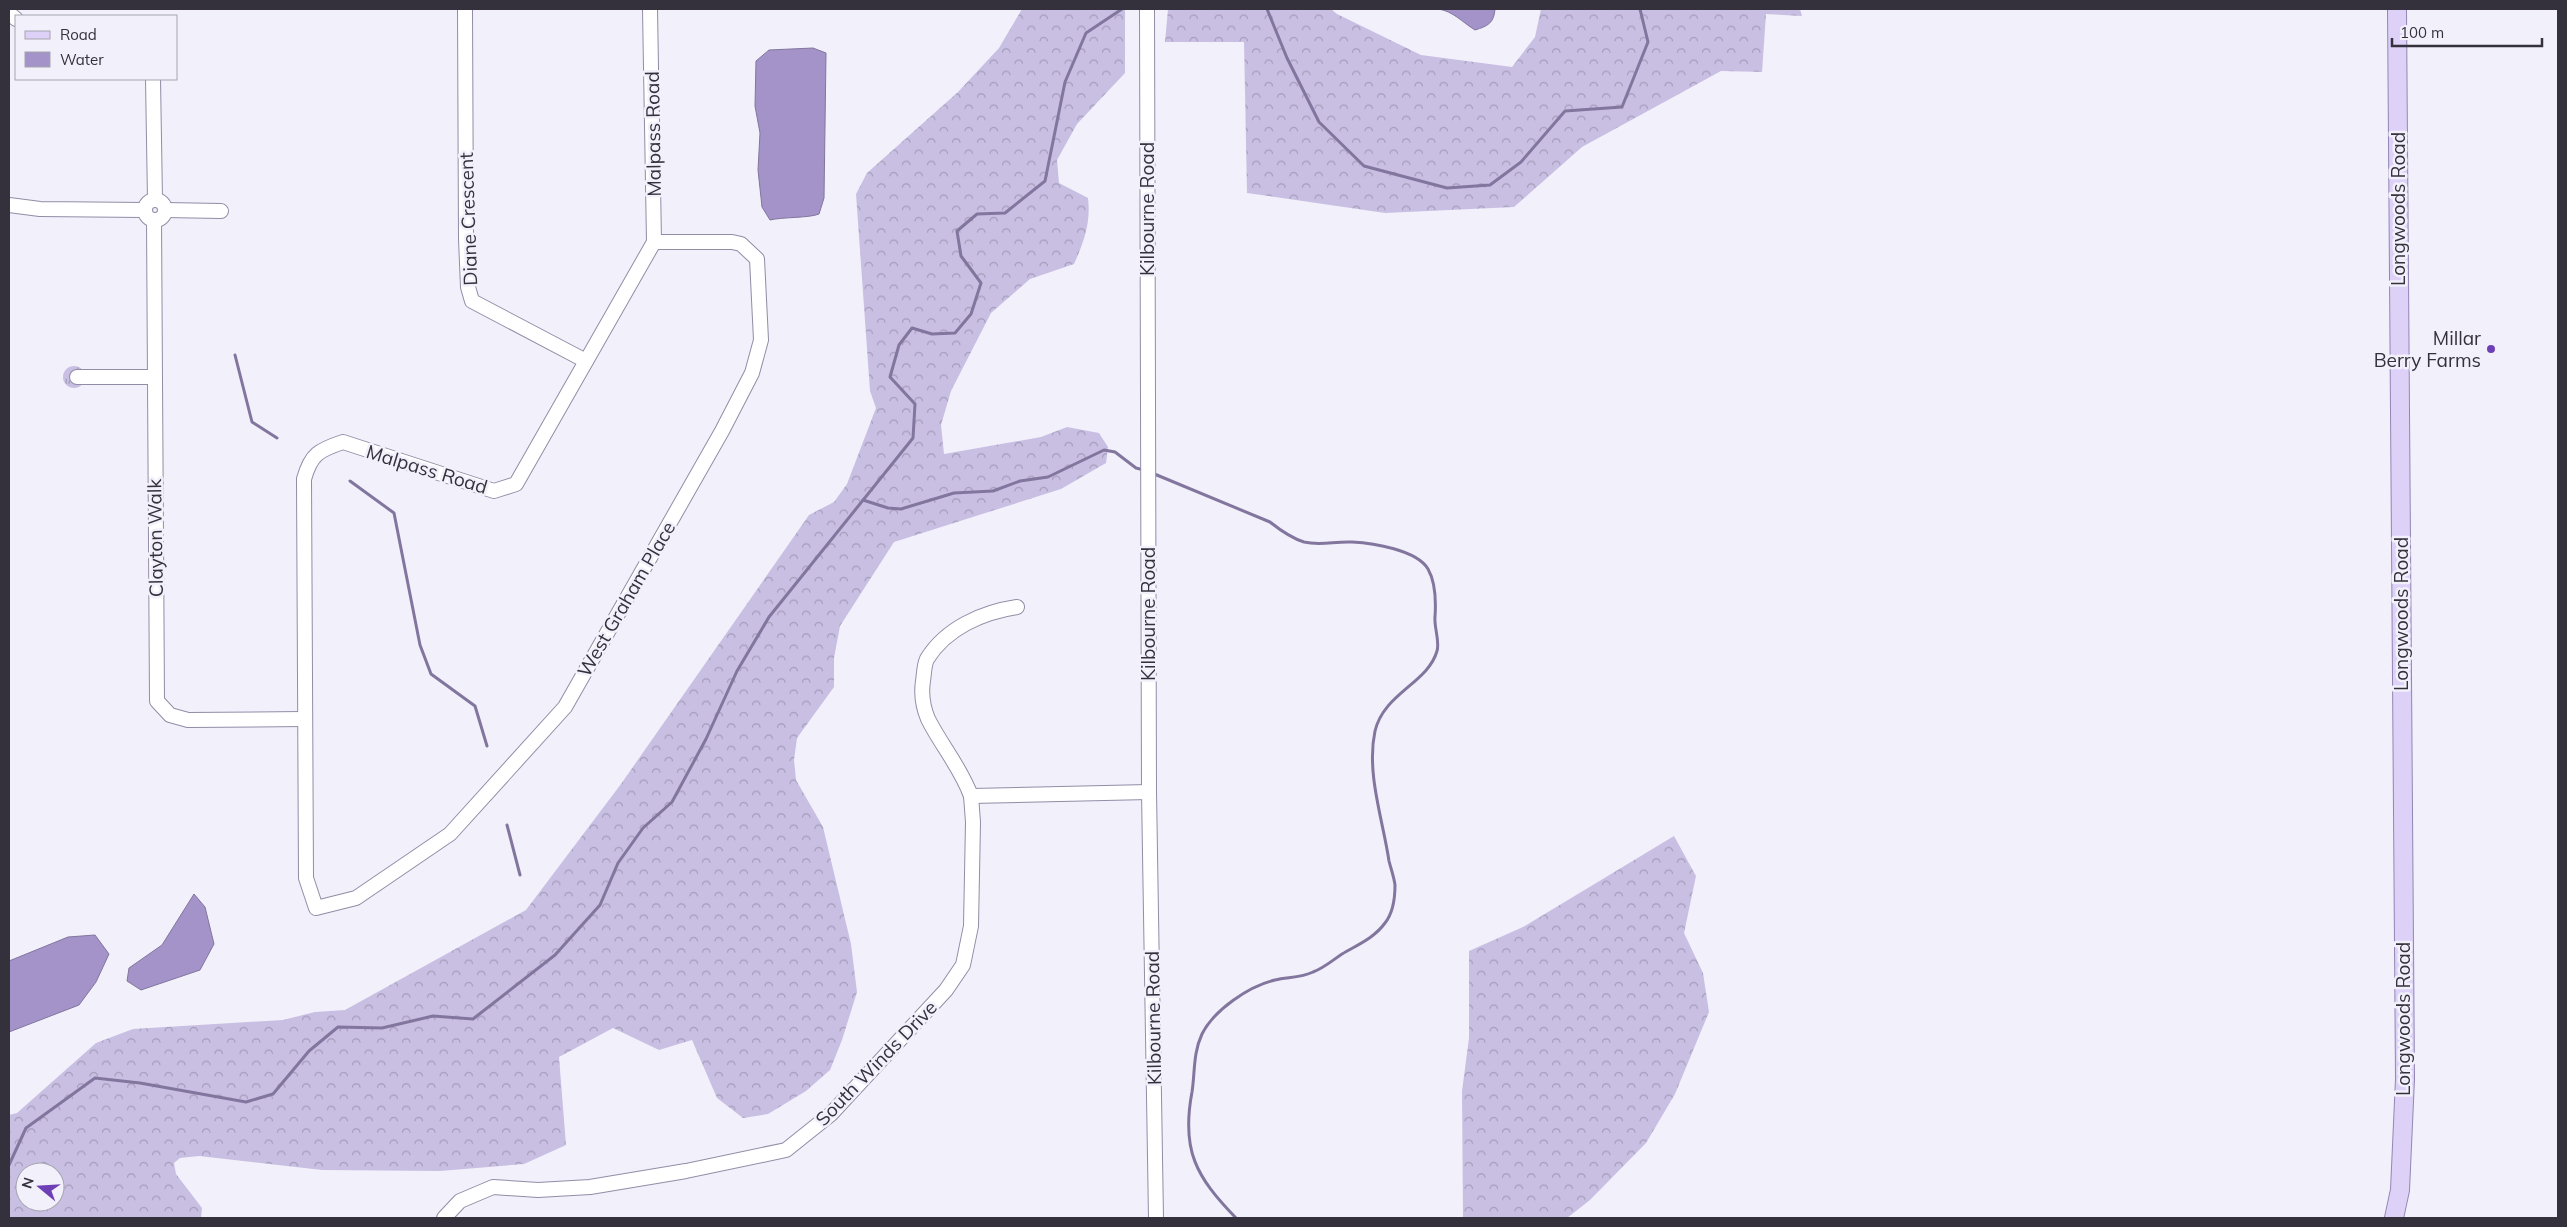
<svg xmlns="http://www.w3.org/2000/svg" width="2567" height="1227" viewBox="0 0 2567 1227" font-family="Mulish,sans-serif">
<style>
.grass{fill:url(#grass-tufts)}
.forest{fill:url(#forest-crowns);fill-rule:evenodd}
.water{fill:#a393c8;stroke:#82769e}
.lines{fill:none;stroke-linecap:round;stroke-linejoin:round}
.stream{stroke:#82769e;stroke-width:3}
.minor-casing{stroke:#938ca6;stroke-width:16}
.major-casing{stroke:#9386b4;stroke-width:20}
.minor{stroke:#fff;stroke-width:14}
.major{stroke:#ddd1f8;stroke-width:18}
.poi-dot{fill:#6f3fb6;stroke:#f2f0fb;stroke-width:2}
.labels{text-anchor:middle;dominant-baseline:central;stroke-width:5;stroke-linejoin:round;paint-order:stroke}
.street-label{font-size:19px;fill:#34313c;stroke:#f2f0fb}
.poi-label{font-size:19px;fill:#34313c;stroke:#f2f0fb;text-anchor:end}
</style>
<defs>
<pattern id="grass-tufts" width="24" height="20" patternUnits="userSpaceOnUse" patternTransform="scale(1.25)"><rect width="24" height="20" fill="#c9bfe3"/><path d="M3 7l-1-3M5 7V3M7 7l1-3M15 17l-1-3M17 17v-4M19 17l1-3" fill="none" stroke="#a49cb9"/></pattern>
<pattern id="forest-crowns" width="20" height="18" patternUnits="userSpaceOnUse" patternTransform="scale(1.25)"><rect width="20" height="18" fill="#c9bfe3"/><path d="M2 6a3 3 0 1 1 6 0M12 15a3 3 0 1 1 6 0" fill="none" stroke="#a49cb9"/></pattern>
</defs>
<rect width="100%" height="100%" fill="#f2f0fb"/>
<!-- grass -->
<circle class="grass" cx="74" cy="377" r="11"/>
<!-- forest -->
<g class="forest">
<path d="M 1022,9 L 1125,9 L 1125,73 L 1077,124 L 1057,160 L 1059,183 L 1088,198 C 1091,222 1084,242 1074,264 L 1030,279 L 991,313 L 951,391 L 941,425 L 944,454 L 1041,437 L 1067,427 L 1099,433 L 1108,447 L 1106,463 L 1061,489 L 894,542 L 840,626 L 834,658 L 834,687 L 797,738 L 794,760 L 796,780 L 823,827 L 851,944 L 857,992 L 842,1040 L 830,1070 L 806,1091 L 768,1114 L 743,1118 L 717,1098 L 692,1040 L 659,1050 L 613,1028 L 559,1057 L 566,1145 L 524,1164 L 440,1171 L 322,1170 L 199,1156 L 180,1158 L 174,1163 L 176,1174 L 202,1208 L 201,1218 L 9,1218 L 9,1115 L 17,1113 L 96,1043 L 133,1029 L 283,1020 L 315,1012 L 345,1010 L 526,910 L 621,784 L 809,515 L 834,502 L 847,484 L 876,408 L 870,391 L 856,194 L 867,173 L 958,92 L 999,48 ZM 25,1172 L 55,1172 L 55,1202 L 25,1202 Z"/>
<polygon points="1168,9 1331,9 1337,14 1421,55 1512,67 1535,37 1541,9 1800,9 1802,16 1766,14 1762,72 1721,71 1582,147 1514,207 1385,213 1247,193 1244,42 1165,42"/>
<polygon points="1674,836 1696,876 1684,933 1703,973 1709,1012 1675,1094 1646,1143 1590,1200 1567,1218 1463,1218 1462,1091 1469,1038 1469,951 1523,927"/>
</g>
<!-- water -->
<g class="water">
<path d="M 1438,9 L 1495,9 C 1494,23 1488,26 1475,30 C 1462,22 1453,11 1438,9 Z"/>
<path d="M 813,48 L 826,53 L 824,198 L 819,214 C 810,218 782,217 770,220 L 762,207 L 758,170 L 760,133 L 755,106 L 756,61 L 769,50 Z"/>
<polygon points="194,894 205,907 214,944 200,970 141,990 127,981 129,968 162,945"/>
<polygon points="95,935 109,954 96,982 79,1005 9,1032 9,961 68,937"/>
</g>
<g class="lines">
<!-- stream -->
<g class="stream">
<polyline points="1267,9 1287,58 1319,122 1364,166 1447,188 1490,185 1521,162 1565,111 1622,107 1648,42 1640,9"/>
<polyline points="235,355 252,422 277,438"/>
<path d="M 1152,473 L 1270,522 C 1280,530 1291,538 1304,542 C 1321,546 1335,541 1352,542 C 1373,543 1417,550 1428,569 C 1436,583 1436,602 1435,617 C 1434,628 1440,641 1437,651 C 1428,683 1384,693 1375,731 C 1366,773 1383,820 1389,861 C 1391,869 1394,877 1395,885 C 1395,898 1393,913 1385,923 C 1374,938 1359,944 1342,954 C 1333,960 1324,968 1313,972 C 1301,978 1288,977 1275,980 C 1249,986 1214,1010 1202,1034 C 1193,1053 1195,1073 1192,1092 C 1181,1150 1196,1177 1236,1218"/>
<polyline points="350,481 394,513 420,645 431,674 475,706 487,746"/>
<polyline points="863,500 888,508 901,509 954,493 993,491 1020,481 1048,477 1104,450 1115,452 1136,468 1144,470"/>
<polyline points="507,825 520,875"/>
<polyline points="9,1165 26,1128 95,1078 140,1083 246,1102 273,1094 309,1051 338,1027 382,1028 433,1016 473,1019 555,955 600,905 618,863 643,828 672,802 706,739 737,671 769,617 913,438 915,404 890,377 899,345 912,328 932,334 955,333 971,314 981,283 961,256 957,231 977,214 1005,213 1045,181 1065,82 1086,33 1122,9"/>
</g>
<defs>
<g id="minor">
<polyline points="465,9 466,239 468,287 472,301 586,361"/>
<path d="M 650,9 L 654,242 L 516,484 L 494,491 L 343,442 C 319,450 311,454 304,479 L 306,878 L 316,908 L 356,898 L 450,834 L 565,707 L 722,431 L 752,373 L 761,340 L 757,259 L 741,244 L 732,242 L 654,242"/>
<polyline points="1147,9 1149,792 1156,1218"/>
<polyline points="9,13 16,19"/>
<polyline points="153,79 155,200"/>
<circle cx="155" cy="210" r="10"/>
<polyline points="9,205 40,209 144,210"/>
<polyline points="165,210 221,211"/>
<polyline points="154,220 157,701 170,715 188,720 304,719"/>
<polyline points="77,377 154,377"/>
<path d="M 1017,607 C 983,612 946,628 927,659 C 924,665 924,675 923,681 C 921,694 923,707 928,719 C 941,745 961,768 971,796 L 1149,792"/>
<polyline points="444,1218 460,1201 493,1187 538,1190 590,1187 686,1171 786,1150 831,1114 946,990 963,965 971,926 973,822 971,796"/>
</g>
<polyline id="major" points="2394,1218 2400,1190 2405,1079 2397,9"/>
</defs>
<!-- minor casing -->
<use href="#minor" class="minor-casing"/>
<!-- major casing -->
<use href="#major" class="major-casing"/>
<!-- minor -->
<use href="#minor" class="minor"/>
<!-- major -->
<use href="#major" class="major"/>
</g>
<!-- markers -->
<circle class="poi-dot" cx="2491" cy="349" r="5"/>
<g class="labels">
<!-- street labels -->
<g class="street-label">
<text transform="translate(653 134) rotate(-91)">Malpass Road</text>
<text transform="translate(1147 209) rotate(-90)">Kilbourne Road</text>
<text transform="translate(2398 209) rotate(-90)">Longwoods Road</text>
<text transform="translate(468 219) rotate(-92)">Diane Crescent</text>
<text transform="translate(427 469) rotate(17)">Malpass Road</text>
<text transform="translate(155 538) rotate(-91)">Clayton Walk</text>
<text transform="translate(626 599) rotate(-60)">West Graham Place</text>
<text transform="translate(1148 614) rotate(-90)">Kilbourne Road</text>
<text transform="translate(2401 614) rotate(-90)">Longwoods Road</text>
<text transform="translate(1153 1018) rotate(-91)">Kilbourne Road</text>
<text transform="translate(2403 1019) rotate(-90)">Longwoods Road</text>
<text transform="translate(876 1063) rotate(-46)">South Winds Drive</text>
</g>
<!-- poi labels -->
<g class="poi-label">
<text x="2481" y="338">Millar<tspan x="2481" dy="22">Berry Farms</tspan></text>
</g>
</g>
<!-- border -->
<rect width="2567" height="1227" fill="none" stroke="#34313c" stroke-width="20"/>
<!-- legend -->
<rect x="15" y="15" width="162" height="65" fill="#f2f0fb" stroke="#a6a4af"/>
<rect x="25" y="31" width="25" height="8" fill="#ddd1f8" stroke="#a6a4af"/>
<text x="60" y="40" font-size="15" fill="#34313c">Road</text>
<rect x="25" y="52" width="25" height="15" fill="#a393c8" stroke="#a6a4af"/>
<text x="60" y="65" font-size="15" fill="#34313c">Water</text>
<!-- north arrow -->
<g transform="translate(40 1187) rotate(288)"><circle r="24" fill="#f2f0fb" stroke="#a6a4af"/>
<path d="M0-4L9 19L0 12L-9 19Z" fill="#6f3fb6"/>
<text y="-8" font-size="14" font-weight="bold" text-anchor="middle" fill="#34313c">N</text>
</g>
<!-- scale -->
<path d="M2392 38v8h150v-8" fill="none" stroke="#34313c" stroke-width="2.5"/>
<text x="2400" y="38" font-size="15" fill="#34313c" stroke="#f2f0fb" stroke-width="4" paint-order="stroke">100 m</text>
</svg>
